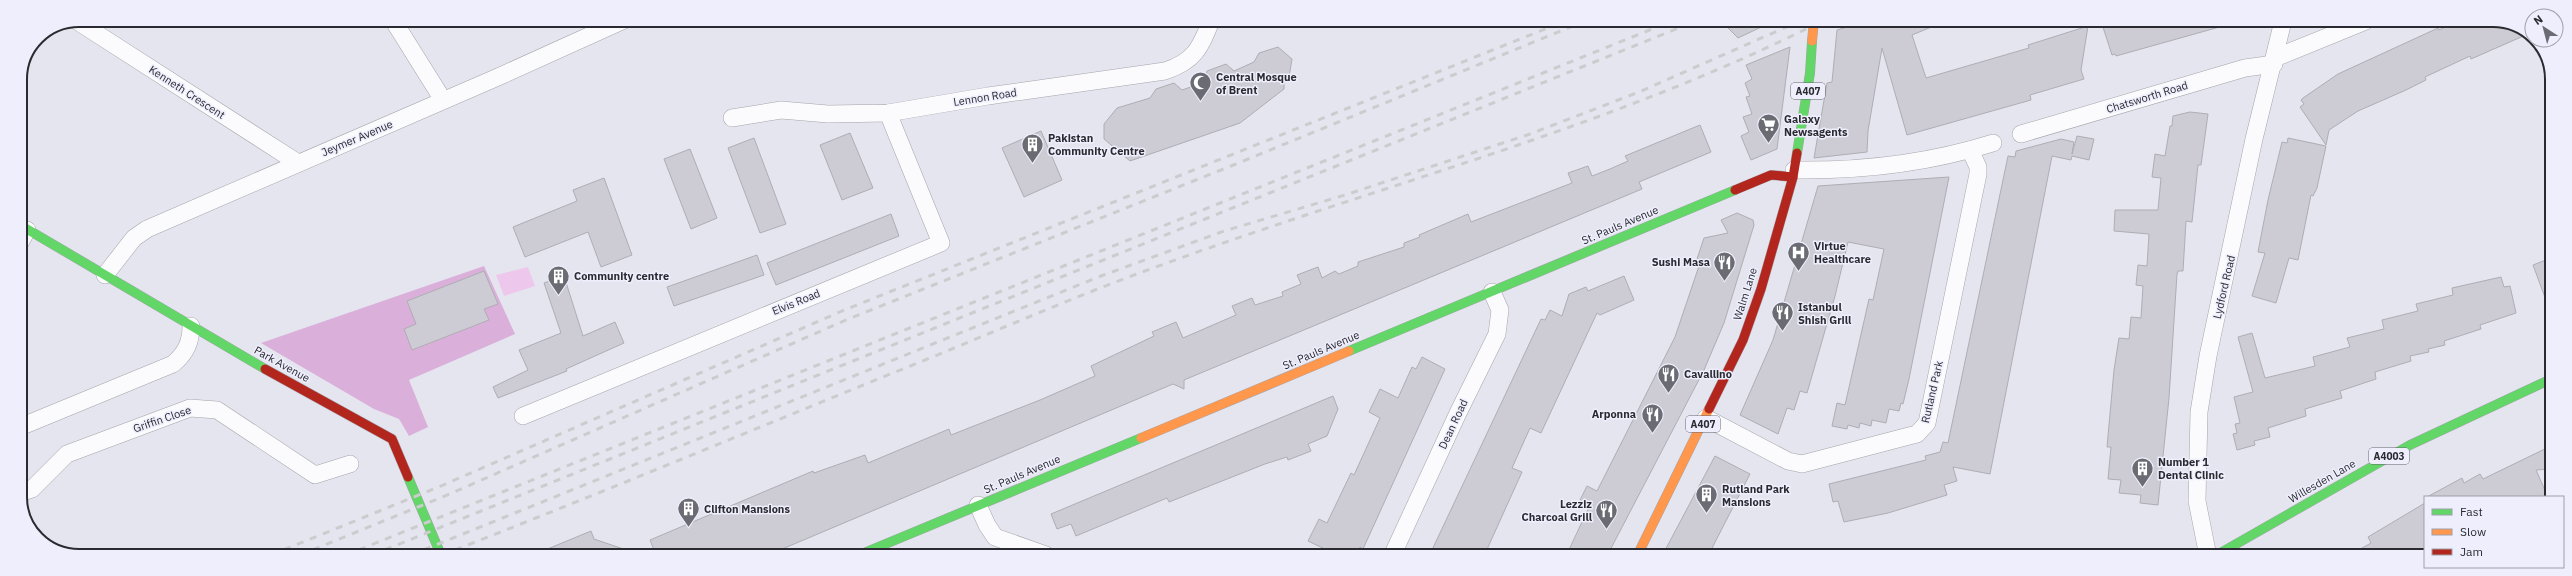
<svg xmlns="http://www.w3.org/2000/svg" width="2572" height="576" viewBox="0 0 2572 576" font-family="'IBM Plex Sans',sans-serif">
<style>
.green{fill:#eec7ed}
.forest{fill:#dab0da}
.building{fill:#cdcbd3;stroke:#afadb4}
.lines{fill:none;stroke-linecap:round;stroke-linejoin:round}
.street-casing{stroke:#a4a4ac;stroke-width:18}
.fast-casing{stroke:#a4a4ac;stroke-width:10}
.slow-casing{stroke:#a4a4ac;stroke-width:10}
.jam-casing{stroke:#a4a4ac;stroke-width:10}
.street{stroke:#fbfbfd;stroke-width:17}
.fast{stroke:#63d668;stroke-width:9}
.slow{stroke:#ff974d;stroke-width:9}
.jam{stroke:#b3261e;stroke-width:9}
.rail{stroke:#ccccce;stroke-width:3;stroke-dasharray:7 7;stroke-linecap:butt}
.slow-bridge-casing{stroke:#a4a4ac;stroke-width:10;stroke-linecap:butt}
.slow-bridge{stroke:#ff974d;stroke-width:9}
.labels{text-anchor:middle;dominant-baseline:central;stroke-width:3;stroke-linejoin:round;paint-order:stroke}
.shield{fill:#eeeefd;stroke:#65656e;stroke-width:1}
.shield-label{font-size:10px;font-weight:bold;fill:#2a2a30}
.poi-label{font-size:11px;font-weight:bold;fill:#2a2a30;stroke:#eeeefd;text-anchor:start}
.street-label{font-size:11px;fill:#2a2a30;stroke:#eeeefd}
.rim{fill:none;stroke:#2a2a30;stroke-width:2}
</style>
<rect width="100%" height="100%" fill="#e5e5ef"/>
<!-- green -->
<polygon class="green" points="528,267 535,286 504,296 496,275"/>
<!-- forest -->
<polygon class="forest" points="484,266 515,334 409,380 428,427 409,436 399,419 374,409 261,343"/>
<!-- building -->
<g class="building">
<polygon points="1739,21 1774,21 1738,38 1726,26"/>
<polygon points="1868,21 1946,21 1912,35 1926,78 2029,48 2028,45 2088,26 2081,70 2084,79 2030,95 2031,100 1907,135 1882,48 1868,131 1867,152 1814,158 1827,83 1832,82 1837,30"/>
<polygon points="2101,21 2223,21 2223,26 2116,56 2115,54 2112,55"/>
<polygon points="2458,21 2504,21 2528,34 2471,59 2470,56 2425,77 2426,80 2406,90 2358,111 2329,130 2326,145 2300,107 2304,104 2301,100 2303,98 2338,74 2438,28 2439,30"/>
<polygon points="1278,47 1292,59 1289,77 1284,79 1284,89 1240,123 1130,161 1104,139 1104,124 1117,108 1150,98 1156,89 1174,83 1182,90 1205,82 1207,71 1226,64 1234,71 1254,62 1259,53"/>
<polygon points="1790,47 1777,149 1751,160 1741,136 1749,132 1743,117 1752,114 1746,97 1750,96 1745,83 1752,79 1746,65"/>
<polygon points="2190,112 2208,114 2201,165 2198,165 2192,222 2186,221 2183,271 2178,271 2177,274 2169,398 2158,505 2140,503 2141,495 2119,493 2121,480 2108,479 2111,447 2107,447 2114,370 2119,338 2129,339 2131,317 2141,318 2143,286 2136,285 2138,265 2147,266 2149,234 2114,231 2115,210 2158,210 2161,178 2152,177 2155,154 2165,156 2170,126 2172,126 2173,116"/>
<polygon points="1700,125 1711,152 1639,182 1642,189 1184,380 1184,389 1173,384 768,555 656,555 650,540 813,471 814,473 865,455 868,463 949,429 951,435 1040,400 1095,376 1091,366 1154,336 1152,332 1176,322 1183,338 1236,315 1232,306 1252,298 1255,305 1283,296 1282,292 1301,284 1297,275 1318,267 1322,278 1335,271 1339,274 1358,266 1358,262 1404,247 1404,243 1420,237 1419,235 1468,214 1471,222 1572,183 1568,173 1588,166 1592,176 1610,169 1628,161 1625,156"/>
<polygon points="1041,131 1062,180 1024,197 1002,148"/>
<polygon points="850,133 873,188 842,200 820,145"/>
<polygon points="2077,136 2094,139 2089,160 2072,156 2071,160 2052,156 1990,474 1953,467 1957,481 1944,485 1947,495 1888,513 1844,522 1838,501 1833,502 1829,484 1926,460 1925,456 1940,452 1943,442 1948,443 2008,156 2015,157 2016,151 2061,139 2074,142 2072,154"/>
<polygon points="754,138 786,224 760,233 728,148"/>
<polygon points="2288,138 2326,146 2317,188 2313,196 2311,195 2298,260 2289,258 2276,303 2252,296 2265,253 2258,252 2268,200 2282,142 2287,143"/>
<polygon points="690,149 717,218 691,229 664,159"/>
<polygon points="1949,177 1909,379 1903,404 1901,403 1899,411 1889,409 1886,423 1872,420 1871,426 1860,423 1859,428 1848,425 1847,429 1832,426 1837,403 1845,405 1869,299 1873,300 1884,249 1848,242 1835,296 1807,393 1800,391 1794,410 1787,408 1778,434 1740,415 1773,340 1818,186"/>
<polygon points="604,178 632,255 601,267 588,232 525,257 513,227 577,201 573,190"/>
<polygon points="1737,213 1753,220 1754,225 1724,323 1704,370 1607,556 1566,556 1590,505 1580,500 1587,486 1597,491 1675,337 1699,266 1695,265 1704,238 1728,233 1721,220"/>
<polygon points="891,214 899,236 776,285 767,263"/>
<polygon points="757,255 764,275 674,306 667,287"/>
<polygon points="2551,258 2551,311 2550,311 2533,265"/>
<polygon points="484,271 498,304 484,309 489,320 412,350 404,329 416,324 407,301"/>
<polygon points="564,276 583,336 615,322 624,343 566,369 567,371 498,398 493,387 528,370 519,350 561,333 544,283"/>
<polygon points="1624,276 1634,300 1600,315 1597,313 1541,433 1530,428 1512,468 1522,472 1484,556 1440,556 1431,552 1541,319 1545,320 1550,310 1562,316 1569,294 1586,287 1588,291"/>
<polygon points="2501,277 2504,287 2510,286 2516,313 2480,325 2481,329 2444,341 2445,345 2428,349 2429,352 2410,356 2411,361 2375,372 2376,379 2340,391 2342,398 2305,409 2306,416 2268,428 2270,437 2254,441 2255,445 2237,450 2233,434 2237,433 2235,424 2240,423 2234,397 2253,392 2238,337 2252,333 2265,378 2315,366 2313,357 2350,347 2347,338 2384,329 2382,320 2418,311 2416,304 2453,295 2452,288"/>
<polygon points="1422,357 1445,369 1363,549 1360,547 1356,555 1325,555 1327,550 1308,541 1319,519 1327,523 1351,473 1354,475 1380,418 1369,412 1380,389 1398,398 1412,367 1416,369"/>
<polygon points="1333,396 1338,409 1327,436 1308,444 1311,451 1288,460 1287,457 1265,464 1169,502 1167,498 1076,536 1071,524 1057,529 1051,514"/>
<polygon points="2551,446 2551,469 2536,470 2548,497 2427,497 2462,478 2464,483 2480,474 2483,479"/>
<polygon points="1715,456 1750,474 1708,556 1662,556"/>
<polygon points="2425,503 2425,556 2348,556 2371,543 2368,537"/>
<polygon points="591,531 594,539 635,553 634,555 533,555"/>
</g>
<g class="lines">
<defs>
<g id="street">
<polyline points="393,20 443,100"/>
<polyline points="77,21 298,163"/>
<polyline points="2275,58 2366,21"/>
<path d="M 732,118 L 781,110 L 828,114 L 888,113 L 988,96 L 1165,71 C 1195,61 1200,48 1211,21"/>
<polyline points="2021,134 2245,68 2274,64"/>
<path d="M 1794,170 C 1861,171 1929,163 1993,143"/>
<polyline points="20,243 27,230"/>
<polyline points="105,275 134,238 147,229 498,77 624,20"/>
<polyline points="523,416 941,243 888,113"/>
<polyline points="1706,418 1788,461 1802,464 1909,436 1917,434 1927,423 1978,174 1978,167 1970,150"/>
<path d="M 20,427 L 173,364 C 186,353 191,342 191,326"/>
<polyline points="20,493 32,489 67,454 190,408 217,410 315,475 350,464"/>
<polyline points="978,505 987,525 995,537 1046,555"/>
<polyline points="1392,556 1458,413 1497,334 1500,310 1492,292"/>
<polyline points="2208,556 2197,501 2199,412 2208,356 2254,139 2283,21"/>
</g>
<g id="fast">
<polyline points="1797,153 1810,73 1812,41"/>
<polyline points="20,225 265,369"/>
<polyline points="1349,351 1735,190"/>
<polyline points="408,477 441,555"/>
<polyline points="859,555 1141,438"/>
<polyline points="2215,556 2410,445 2551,379"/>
</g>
<g id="slow">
<polyline points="1141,438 1349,351"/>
<polyline points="1637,556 1709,409"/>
</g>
<g id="jam">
<polyline points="1735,190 1771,175 1793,177"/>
<polyline points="265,369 392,439 408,477"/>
<polyline points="1709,409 1743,340 1761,289 1793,177 1797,153"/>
</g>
</defs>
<!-- street casing -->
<use href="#street" class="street-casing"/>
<!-- fast casing -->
<use href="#fast" class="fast-casing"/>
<!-- slow casing -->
<use href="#slow" class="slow-casing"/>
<!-- jam casing -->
<use href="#jam" class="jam-casing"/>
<!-- street -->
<use href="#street" class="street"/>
<!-- fast -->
<use href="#fast" class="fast"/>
<!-- slow -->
<use href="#slow" class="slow"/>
<!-- jam -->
<use href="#jam" class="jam"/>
<!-- rail -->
<g class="rail">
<polyline points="271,555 441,486 842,311 1565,21"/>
<polyline points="300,555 445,496 846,320 1236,164 1585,21"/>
<polyline points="346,555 1672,21"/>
<polyline points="372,555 1696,21"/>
<polyline points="411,555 1101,276 1224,231 1345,195 1530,134 1639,92 1800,21"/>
<path d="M 442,555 C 604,492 764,425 925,360 C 1006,327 1085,292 1167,263 C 1386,183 1613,127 1822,21"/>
</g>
<defs>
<polyline id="slow-bridge" points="1812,41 1814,21"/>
</defs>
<!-- slow-bridge casing -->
<use href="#slow-bridge" class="slow-bridge-casing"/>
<!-- slow-bridge -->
<use href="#slow-bridge" class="slow-bridge"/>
</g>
<!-- icons -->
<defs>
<symbol id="mosque-pin" viewBox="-11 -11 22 30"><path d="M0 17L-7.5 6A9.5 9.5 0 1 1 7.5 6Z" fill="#6b6b73" stroke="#eeeefd"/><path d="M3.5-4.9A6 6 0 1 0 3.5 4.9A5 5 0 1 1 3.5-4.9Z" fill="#fff"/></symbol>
<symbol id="supermarket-pin" viewBox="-11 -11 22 30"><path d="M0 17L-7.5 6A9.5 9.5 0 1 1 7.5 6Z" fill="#6b6b73" stroke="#eeeefd"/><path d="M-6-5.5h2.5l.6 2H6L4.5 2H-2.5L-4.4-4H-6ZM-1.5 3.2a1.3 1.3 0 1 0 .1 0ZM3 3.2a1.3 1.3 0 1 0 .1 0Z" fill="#fff"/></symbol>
<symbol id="building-pin" viewBox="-11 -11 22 30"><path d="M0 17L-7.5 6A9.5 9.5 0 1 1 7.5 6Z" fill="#6b6b73" stroke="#eeeefd"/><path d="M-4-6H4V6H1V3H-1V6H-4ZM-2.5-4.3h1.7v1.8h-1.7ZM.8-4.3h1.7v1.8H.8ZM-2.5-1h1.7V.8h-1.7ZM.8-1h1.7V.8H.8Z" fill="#fff"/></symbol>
<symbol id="hospital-pin" viewBox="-11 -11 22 30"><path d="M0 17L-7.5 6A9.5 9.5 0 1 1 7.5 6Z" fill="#6b6b73" stroke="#eeeefd"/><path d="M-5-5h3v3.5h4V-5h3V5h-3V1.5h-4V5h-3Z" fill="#fff"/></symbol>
<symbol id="restaurant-pin" viewBox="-11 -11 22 30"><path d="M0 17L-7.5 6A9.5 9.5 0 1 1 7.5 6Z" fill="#6b6b73" stroke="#eeeefd"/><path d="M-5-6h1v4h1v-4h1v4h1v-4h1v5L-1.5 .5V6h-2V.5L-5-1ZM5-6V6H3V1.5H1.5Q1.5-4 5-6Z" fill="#fff"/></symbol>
</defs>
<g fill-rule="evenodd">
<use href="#mosque-pin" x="1188" y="70" width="25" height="34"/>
<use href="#supermarket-pin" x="1756" y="112" width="25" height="34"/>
<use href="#building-pin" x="1020" y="132" width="25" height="34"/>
<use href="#hospital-pin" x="1786" y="240" width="25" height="34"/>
<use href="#restaurant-pin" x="1712" y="250" width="25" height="34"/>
<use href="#building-pin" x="546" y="264" width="25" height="34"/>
<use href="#restaurant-pin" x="1770" y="300" width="25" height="34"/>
<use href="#restaurant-pin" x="1656" y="362" width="25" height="34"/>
<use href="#restaurant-pin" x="1640" y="402" width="25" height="34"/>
<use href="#building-pin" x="2130" y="456" width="25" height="34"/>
<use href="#building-pin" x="1694" y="482" width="25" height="34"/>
<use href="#building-pin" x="676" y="496" width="25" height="34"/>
<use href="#restaurant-pin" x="1594" y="498" width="25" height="34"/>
</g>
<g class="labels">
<!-- shield labels -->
<g class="shield">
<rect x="1791" y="83" width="34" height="16" rx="3"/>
<rect x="1686" y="416" width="34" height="16" rx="3"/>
<rect x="2369" y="448" width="40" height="16" rx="3"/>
</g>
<g class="shield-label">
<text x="1808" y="91">A407</text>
<text x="1703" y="424">A407</text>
<text x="2389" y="456">A4003</text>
</g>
<!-- poi labels -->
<g class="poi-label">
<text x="1216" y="77">Central Mosque<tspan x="1216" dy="13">of Brent</tspan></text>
<text x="1784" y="119">Galaxy<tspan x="1784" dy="13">Newsagents</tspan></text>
<text x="1048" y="138">Pakistan<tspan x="1048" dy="13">Community Centre</tspan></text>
<text x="1814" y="246">Virtue<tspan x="1814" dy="13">Healthcare</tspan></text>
<text x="1710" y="262" text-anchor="end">Sushi Masa</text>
<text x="574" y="276">Community centre</text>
<text x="1798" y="307">Istanbul<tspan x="1798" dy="13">Shish Grill</tspan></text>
<text x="1684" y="374">Cavallino</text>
<text x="1636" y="414" text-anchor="end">Arponna</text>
<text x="2158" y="462">Number 1<tspan x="2158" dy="13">Dental Clinic</tspan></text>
<text x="1722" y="489">Rutland Park<tspan x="1722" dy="13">Mansions</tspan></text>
<text x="1592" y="504" text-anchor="end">Lezziz<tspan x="1592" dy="13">Charcoal Grill</tspan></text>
<text x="704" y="509">Clifton Mansions</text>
</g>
<!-- street labels -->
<g class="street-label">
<text transform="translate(187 92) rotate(33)">Kenneth Crescent</text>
<text transform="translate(985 97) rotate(-9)">Lennon Road</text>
<text transform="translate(2147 97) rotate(-17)">Chatsworth Road</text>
<text transform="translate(357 138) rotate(-23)">Jeymer Avenue</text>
<text transform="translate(1620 225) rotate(-23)">St. Pauls Avenue</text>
<text transform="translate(2224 287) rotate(-77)">Lydford Road</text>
<text transform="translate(1745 294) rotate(-72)">Walm Lane</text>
<text transform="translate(796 302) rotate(-22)">Elvis Road</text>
<text transform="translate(1321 350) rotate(-23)">St. Pauls Avenue</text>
<text transform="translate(282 364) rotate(29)">Park Avenue</text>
<text transform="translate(1932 392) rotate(-77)">Rutland Park</text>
<text transform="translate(162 419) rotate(-19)">Griffin Close</text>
<text transform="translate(1453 424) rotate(-65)">Dean Road</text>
<text transform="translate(1022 474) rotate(-23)">St. Pauls Avenue</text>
<text transform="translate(2322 481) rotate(-30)">Willesden Lane</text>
</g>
</g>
<!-- crop -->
<path d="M0 0H2572V576H0ZM79 27H2493A52 52 0 0 1 2545 79V497A52 52 0 0 1 2493 549H79A52 52 0 0 1 27 497V79A52 52 0 0 1 79 27Z" fill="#eeeefd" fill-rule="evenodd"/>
<path class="rim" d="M79 27H2493A52 52 0 0 1 2545 79V497A52 52 0 0 1 2493 549H79A52 52 0 0 1 27 497V79A52 52 0 0 1 79 27Z"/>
<!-- legend -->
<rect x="2424" y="496" width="140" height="72" fill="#eeeefd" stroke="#a0a0ab"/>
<rect x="2432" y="509" width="20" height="6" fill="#63d668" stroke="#a0a0ab"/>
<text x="2460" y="516" font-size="12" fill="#2a2a30">Fast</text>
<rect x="2432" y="529" width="20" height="6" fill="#ff974d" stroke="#a0a0ab"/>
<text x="2460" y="536" font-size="12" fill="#2a2a30">Slow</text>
<rect x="2432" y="549" width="20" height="6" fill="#b3261e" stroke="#a0a0ab"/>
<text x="2460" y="556" font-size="12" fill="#2a2a30">Jam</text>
<!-- north arrow -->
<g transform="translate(2544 28) rotate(324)"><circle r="19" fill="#eeeefd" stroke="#a0a0ab"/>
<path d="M0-3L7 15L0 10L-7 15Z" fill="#6b6b73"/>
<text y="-6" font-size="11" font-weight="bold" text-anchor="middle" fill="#2a2a30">N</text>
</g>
</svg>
